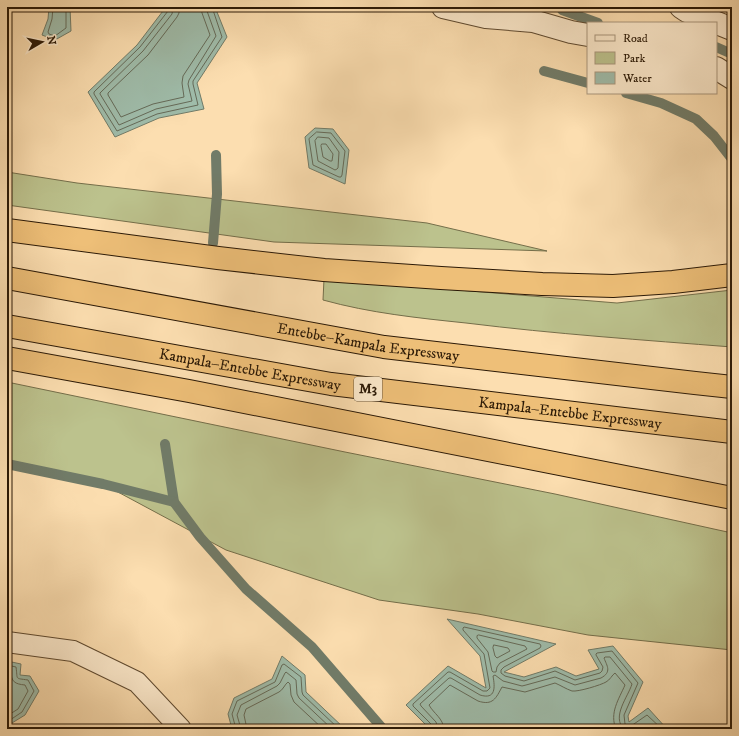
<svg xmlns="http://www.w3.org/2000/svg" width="739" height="736" viewBox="0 0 739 736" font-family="'IM FELL DW Pica',serif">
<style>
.green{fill:#bcc28d;stroke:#746e4a}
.water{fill:#9fbcaa;stroke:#717b68}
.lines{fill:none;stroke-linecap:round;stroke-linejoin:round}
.shore{stroke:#656a58;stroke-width:1}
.stream{stroke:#717b68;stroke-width:10}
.service-casing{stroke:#5f4a30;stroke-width:22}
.minor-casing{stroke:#5f4a30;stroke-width:24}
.motorway-casing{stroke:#2b1906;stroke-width:24}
.service{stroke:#fdeacc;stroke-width:20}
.minor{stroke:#fdeacc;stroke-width:22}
.motorway{stroke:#eebf78;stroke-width:22}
.labels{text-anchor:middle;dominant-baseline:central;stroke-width:4;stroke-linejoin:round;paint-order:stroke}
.shield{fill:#fdeacc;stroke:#6a5841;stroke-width:1}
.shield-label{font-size:14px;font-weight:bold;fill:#2b1906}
.street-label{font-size:15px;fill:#2b1906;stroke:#fdeacc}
</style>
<rect width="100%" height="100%" fill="#fcdeb0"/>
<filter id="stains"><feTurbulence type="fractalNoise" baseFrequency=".005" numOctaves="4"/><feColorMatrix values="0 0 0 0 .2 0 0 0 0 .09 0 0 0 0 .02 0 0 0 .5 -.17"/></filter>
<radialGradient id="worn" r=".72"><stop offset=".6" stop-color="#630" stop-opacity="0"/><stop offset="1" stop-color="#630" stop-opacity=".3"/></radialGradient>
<!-- green -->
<g class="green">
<polygon points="7,172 77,183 427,223 547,251 274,242 7,205"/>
<path d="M 324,279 L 617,303 L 732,290 L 732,347 C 643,340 555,334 466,323 C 418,318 370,313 323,300 Z"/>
<polygon points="7,382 345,452 555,494 732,533 732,650 588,635 478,614 379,600 226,550 103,484 7,464"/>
</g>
<!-- water -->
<g class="water">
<polygon points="49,7 70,7 71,31 55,40 42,35 48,19"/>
<polygon points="166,7 215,7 227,37 197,83 204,109 159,118 115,137 88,92 137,45"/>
<polygon points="315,128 333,129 349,150 345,184 309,168 305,137"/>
<polygon points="447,619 556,644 504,672 524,677 556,667 576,676 599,669 588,650 613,646 643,682 628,716 629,722 648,708 667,729 430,729 406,705 448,666 486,688 480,656"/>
<polygon points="282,656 305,675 306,692 345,729 232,729 228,714 234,698 272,679"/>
<polygon points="7,661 21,664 20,675 30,676 39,691 25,715 7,726"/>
</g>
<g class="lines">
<!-- shore -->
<g class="shore">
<polyline points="53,7 52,19 48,32 49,34 55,36 66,28 66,7"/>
<polyline points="168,7 168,11 140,47 94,92 94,94 117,131 157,114 198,105 193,84 193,81 222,37 212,7"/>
<polyline points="173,7 172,14 143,51 100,93 100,94 119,125 156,109 192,101 188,84 189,80 216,36 207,11 207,7"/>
<polyline points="179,7 179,13 177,17 148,55 108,93 108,95 121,117 153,104 184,97 182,83 183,76 210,35 202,13 201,7"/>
<polygon points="317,132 331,133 345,151 342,175 341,177 339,177 313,165 309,139"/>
<polygon points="318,137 329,138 339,152 338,168 337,169 335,170 318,161 315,141"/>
<polygon points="322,144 326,144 333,154 332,161 330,161 323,157 321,146"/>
<polygon points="479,635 525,646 527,649 500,663 497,667 496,672 493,672 492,671 488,652 477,638 477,636"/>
<polygon points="494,645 508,648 510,651 497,658 495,656 493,648"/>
<path d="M 7,665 L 16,667 C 18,680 14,678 28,680 L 34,691 L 22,712 L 7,722"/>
<path d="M 7,670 L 11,671 C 11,682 15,684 25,685 L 28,691 L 18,709 L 7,716"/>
<polyline points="236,729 232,714 237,701 275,682 282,665 284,664 301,677 302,692 303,695 339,729"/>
<polyline points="241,729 237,715 241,705 277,686 280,683 285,673 286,672 296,680 297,694 299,698 332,729"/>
<path d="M 247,729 L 244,715 L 246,709 L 279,692 C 283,690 285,684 288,682 L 290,684 L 291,695 L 294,702 L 323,729"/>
<polyline points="433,729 432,725 413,706 413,704 448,672 450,672 483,691 487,691 490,688 484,654 463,630 463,628 464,627 540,644 541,646 540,648 504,667 501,670 501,673 505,676 524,681 555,671 575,680 600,673 602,671 603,667 596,655 596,654 597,653 612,651 638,683 624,715 625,724 628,726 631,726 647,715 662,729"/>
<path d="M 438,729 L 436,722 L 421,706 L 420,704 L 449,678 L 451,678 L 480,695 C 496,700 495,687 493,676 L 495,675 L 503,681 L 522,686 L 526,685 L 555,677 L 575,685 L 601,678 C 612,672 607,666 604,658 L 605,657 L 610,657 L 632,684 C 628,697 611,717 624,729"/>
<path d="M 444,729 C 443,718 434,714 429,705 L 450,685 L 478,701 C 493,706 496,698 502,687 L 525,692 L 555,683 C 560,685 566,689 572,691 C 578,692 601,685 606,682 C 610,680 612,675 615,673 L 625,685 C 619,699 609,713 616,729"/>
</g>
<!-- stream -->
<g class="stream">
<polyline points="562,10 598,23"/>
<polyline points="716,47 732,54"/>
<polyline points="544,71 588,83"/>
<polyline points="626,93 661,103 696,119 714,136 732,159"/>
<polyline points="213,243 217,194 216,155"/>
<polyline points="165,444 174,502 200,537 246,589 312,647 383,729"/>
<polyline points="7,464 103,484 174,502"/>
</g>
<defs>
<polyline id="service" points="7,642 73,651 137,682 181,729"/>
<g id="minor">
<polyline points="443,7 486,17 533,21 571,32 588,35"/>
<polyline points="681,7 687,11 732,29"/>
<polyline points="716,68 732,78"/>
</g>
<g id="motorway">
<polyline points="7,230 218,258 324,270 441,278 542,284 613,286 673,282 732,275"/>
<path id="s1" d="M 7,278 L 384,347 L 695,383 L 732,387"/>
<path id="s2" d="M 7,326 L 331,384 L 732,432"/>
<polyline points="7,358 189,391 732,498"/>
</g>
</defs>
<!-- service casing -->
<use href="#service" class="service-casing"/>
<!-- minor casing -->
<use href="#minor" class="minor-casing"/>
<!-- motorway casing -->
<use href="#motorway" class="motorway-casing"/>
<!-- service -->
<use href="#service" class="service"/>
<!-- minor -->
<use href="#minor" class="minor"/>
<!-- motorway -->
<use href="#motorway" class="motorway"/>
</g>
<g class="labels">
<!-- shield labels -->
<rect class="shield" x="354" y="377" width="28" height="24" rx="3"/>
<g class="shield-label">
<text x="368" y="389">M3</text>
</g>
<!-- street labels -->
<g class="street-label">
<text stroke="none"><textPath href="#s1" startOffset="367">Entebbe–Kampala Expressway</textPath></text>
<text stroke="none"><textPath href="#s2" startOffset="247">Kampala–Entebbe Expressway</textPath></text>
<text stroke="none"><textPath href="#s2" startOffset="570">Kampala–Entebbe Expressway</textPath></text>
</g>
</g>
<!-- margin -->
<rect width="739" height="736" fill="none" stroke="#fcdeb0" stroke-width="24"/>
<rect x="8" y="8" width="723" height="720" fill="none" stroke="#2b1906" stroke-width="2"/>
<rect x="12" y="12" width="715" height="712" fill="none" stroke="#2b1906"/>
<!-- legend -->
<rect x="587" y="22" width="130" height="72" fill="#fdeacc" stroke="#a9967d"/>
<rect x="595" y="35" width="20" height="6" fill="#fdeacc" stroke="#a9967d"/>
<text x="623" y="42" font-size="12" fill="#2b1906">Road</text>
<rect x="595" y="52" width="20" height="12" fill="#bcc28d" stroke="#a9967d"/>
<text x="623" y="62" font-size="12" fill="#2b1906">Park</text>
<rect x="595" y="72" width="20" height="12" fill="#9fbcaa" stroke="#a9967d"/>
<text x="623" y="82" font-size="12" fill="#2b1906">Water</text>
<!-- north arrow -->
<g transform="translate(42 42) rotate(81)" stroke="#fdeacc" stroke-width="3" paint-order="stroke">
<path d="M0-3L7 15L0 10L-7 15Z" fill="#2b1906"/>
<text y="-6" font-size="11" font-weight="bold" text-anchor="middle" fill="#2b1906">N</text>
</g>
<rect width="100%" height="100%" filter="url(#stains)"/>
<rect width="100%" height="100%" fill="url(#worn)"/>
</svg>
